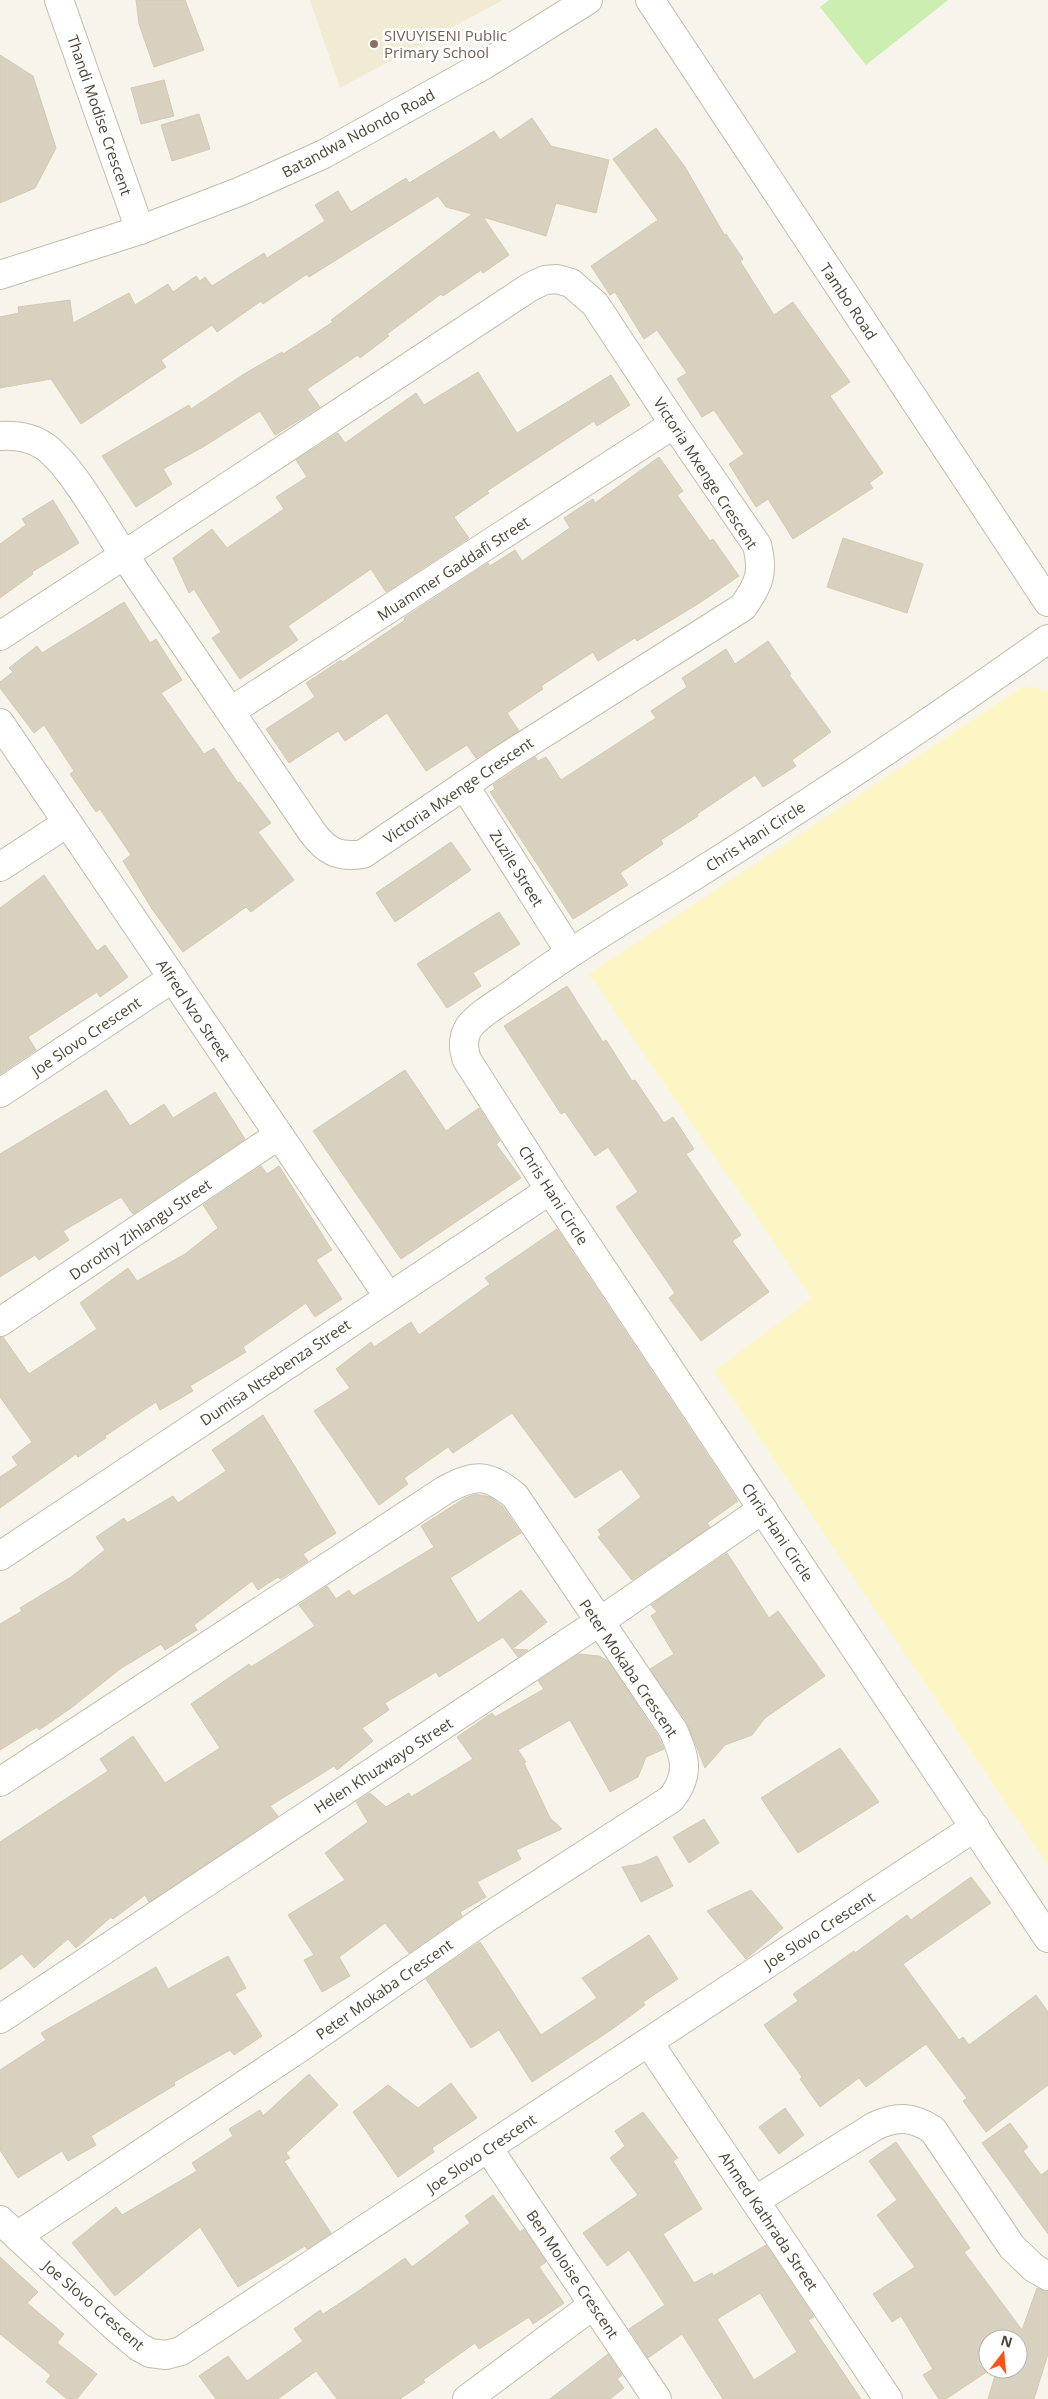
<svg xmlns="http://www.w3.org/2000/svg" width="1048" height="2399" viewBox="0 0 1048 2399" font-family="'Open Sans',sans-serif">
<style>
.education{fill:#f1ebd4}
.green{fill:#cceeb0}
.sand{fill:#fcf6c5}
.building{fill:#d9d1bf;stroke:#d5cab1;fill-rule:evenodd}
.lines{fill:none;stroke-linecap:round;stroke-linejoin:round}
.minor-casing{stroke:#c3bdac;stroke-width:30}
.minor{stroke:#fff;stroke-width:28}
.education-dot{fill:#8d6e63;stroke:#fff;stroke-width:2}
.labels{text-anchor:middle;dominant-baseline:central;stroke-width:5;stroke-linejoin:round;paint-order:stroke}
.education-label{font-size:15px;fill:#785e54;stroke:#fff;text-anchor:start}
.street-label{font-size:15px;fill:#4c4637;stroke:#fff}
</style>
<rect width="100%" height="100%" fill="#f6f4eb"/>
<!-- education -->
<polygon class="education" points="310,0 503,0 340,88"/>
<!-- green -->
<polygon class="green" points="829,0 948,0 866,65 820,7"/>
<!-- sand -->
<polygon class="sand" points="1024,686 1048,691 1048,1865 714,1371 812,1298 589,974"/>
<!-- building -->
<g class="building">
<polygon points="136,0 185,0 204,50 154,67 139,24"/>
<polygon points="0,55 33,76 56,148 35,188 0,203"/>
<polygon points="164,80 174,116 141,124 131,88"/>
<polygon points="199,114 210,149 172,161 161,125"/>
<polygon points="532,118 551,146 609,160 596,213 556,203 546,236 483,217 509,255 483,273 481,270 443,296 441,294 387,334 389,336 360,358 358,355 307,389 320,407 275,435 260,411 203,447 163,469 172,484 136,507 102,456 189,405 191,409 244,374 282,352 283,354 333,322 331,320 472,214 446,207 438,196 309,277 307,274 263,304 261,301 217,332 212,325 161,360 166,367 81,424 51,379 0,388 0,317 19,313 18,307 70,300 73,323 129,293 135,305 168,284 173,292 196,276 200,281 205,277 212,286 264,253 267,258 325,221 315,205 338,191 351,212 406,178 409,183 494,131 500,140"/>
<polygon points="656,128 685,167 725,236 726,234 743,259 740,261 774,315 793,302 850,382 830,396 883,473 869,483 873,488 793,539 768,499 756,507 729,464 744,454 714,410 702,417 677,379 687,373 657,330 644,339 615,292 610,295 591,266 658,220 613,159"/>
<polygon points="478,372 517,433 611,375 630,405 597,426 594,421 487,491 489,493 454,517 469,538 386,592 371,569 288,626 298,640 240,679 212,638 221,632 194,589 189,593 173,558 212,529 227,548 284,509 276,497 307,477 296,460 338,433 345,443 416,393 424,405"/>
<polygon points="659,457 683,491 677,495 710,541 713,539 739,576 701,602 637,641 635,638 598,661 593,652 541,686 543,689 507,713 519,731 476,758 467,745 426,771 387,713 345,741 338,731 289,763 266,729 315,697 306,683 341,660 343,662 405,620 404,618 488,563 490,566 515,550 522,561 570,528 564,518 593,499 595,503"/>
<polygon points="53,500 79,543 32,572 33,574 0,598 0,544 26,525 22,519"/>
<polygon points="843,538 923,564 907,613 827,587"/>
<polygon points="124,602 150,643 156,639 182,680 161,693 204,754 214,748 238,783 240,782 271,823 258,832 294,880 251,912 246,907 183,952 152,909 123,861 131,855 100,809 96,812 70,774 74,771 44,725 34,733 0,688 0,682 13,672 9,668 37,646 42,653"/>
<polygon points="768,641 791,674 789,675 831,732 792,760 796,766 763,787 755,775 697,814 698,816 661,840 663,844 620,873 628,885 573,919 490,792 495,789 493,785 535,757 538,761 546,757 561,780 656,718 651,711 687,687 682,678 726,649 735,664"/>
<polygon points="451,842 471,870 395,922 376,893"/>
<polygon points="44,875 97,951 105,945 128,977 100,997 97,992 28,1037 36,1050 0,1074 0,908"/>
<polygon points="499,912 520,944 473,973 481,986 447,1008 417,964"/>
<polygon points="567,986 603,1042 606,1040 632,1081 635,1080 664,1123 673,1117 694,1149 686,1154 741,1235 732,1241 769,1292 701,1341 669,1298 675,1293 616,1207 638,1192 608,1147 595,1156 565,1112 561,1114 504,1026"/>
<polygon points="405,1070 446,1131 479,1108 500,1141 496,1144 521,1178 401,1259 313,1131"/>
<polygon points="106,1090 130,1126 164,1104 173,1118 215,1092 245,1139 133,1214 121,1197 63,1231 69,1240 39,1260 35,1255 0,1277 0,1154"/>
<polygon points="261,1166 267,1174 279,1166 332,1250 316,1260 342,1299 315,1317 306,1303 243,1347 246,1352 190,1386 193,1391 160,1410 156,1402 105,1436 106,1438 78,1457 76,1454 0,1508 0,1477 18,1465 12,1457 32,1442 0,1397 0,1337 3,1337 29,1374 97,1329 80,1303 128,1268 137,1281 185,1254 218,1228 203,1205"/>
<polygon points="557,1229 738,1501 707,1523 710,1527 632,1580 598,1537 601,1535 598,1530 641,1497 621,1469 575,1498 512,1413 453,1453 448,1447 404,1478 408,1484 379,1505 314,1411 350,1388 336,1369 371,1342 374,1347 411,1322 419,1335 490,1284 485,1278"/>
<polygon points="263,1415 336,1533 303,1554 308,1561 280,1579 278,1577 258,1590 252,1581 194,1625 197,1630 165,1650 161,1644 120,1669 71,1708 39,1730 37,1727 0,1750 0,1624 22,1611 20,1608 71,1577 105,1550 96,1537 124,1518 127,1523 173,1496 178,1503 226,1471 212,1450"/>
<polygon points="476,1494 490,1497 503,1507 521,1533 450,1578 478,1623 521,1590 547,1622 512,1649 503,1637 439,1677 436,1672 385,1703 389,1710 362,1728 373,1741 337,1770 334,1766 270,1806 278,1816 149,1902 145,1895 113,1919 111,1917 76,1948 68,1939 34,1968 22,1954 0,1970 0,1842 108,1771 100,1759 133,1736 165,1783 220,1748 191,1704 249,1664 251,1667 315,1626 299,1605 327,1586 336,1599 349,1590 353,1596 434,1547 421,1526 465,1498"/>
<polygon points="727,1553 769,1618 778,1611 825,1676 765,1718 752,1735 725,1745 705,1768 686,1721 650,1669 674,1654 651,1616 657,1612 651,1605"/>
<polygon points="512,1649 528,1650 518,1657"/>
<polygon points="579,1654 599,1656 608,1661 659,1738 664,1749 646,1757 638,1777 610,1792 570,1720 518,1750 526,1762 524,1763 550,1818 562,1829 516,1850 521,1859 477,1882 486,1897 460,1912 462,1916 409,1953 385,1923 339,1957 350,1976 322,1992 304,1960 314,1955 288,1915 345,1880 325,1853 368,1822 356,1802 370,1793 386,1807 409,1793 411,1797 473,1759 457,1737 492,1713 495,1717 544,1689 538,1681"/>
<polygon points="840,1748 879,1802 798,1853 761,1798"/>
<polygon points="704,1819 719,1843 689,1863 673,1837"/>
<polygon points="657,1856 673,1886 641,1902 622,1867 640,1864"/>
<polygon points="971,1877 991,1903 903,1964 959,2040 963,2037 969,2045 1036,1995 1048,2012 1048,2085 986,2132 963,2101 967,2098 926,2044 866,2087 859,2078 820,2107 800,2079 802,2077 764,2025 798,2001 793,1994 854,1951 855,1953 907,1915 911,1920"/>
<polygon points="751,1890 783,1928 746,1959 707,1911"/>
<polygon points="649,1935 678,1979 643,2002 645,2005 611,2030 532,2082 499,2030 471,2048 426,1979 480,1942 541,2035 597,1998 582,1978"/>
<polygon points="228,1956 246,1988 235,1994 262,2036 234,2055 230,2050 174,2082 175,2085 91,2136 96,2145 68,2161 62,2151 18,2178 0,2150 0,2070 46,2040 41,2033 156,1967 168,1989"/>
<polygon points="309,2074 338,2105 286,2153 290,2158 284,2161 331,2233 307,2249 305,2246 238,2287 200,2227 115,2296 72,2243 116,2207 122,2215 197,2171 192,2163 233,2136 229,2129 260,2110 263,2116"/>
<polygon points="451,2083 477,2118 432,2148 434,2152 398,2177 353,2112 388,2085 418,2108"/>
<polygon points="785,2108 804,2135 779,2154 759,2127"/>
<path d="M 643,2112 L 678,2158 L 673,2161 L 702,2209 L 663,2234 L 694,2283 L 712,2273 L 713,2276 L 766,2245 L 814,2317 L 808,2320 L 861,2399 L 723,2399 L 682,2334 L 648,2358 L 629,2329 L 665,2305 L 629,2250 L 607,2266 L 583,2233 L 638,2195 L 610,2158 L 625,2146 L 615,2131 ZM 760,2293 L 797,2352 L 754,2380 L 717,2319 Z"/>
<polygon points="1010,2123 1028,2147 1023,2151 1041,2175 1048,2170 1048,2234 982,2143"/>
<polygon points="896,2142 970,2248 964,2252 1022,2330 1037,2288 1048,2292 1048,2354 1034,2399 988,2399 997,2369 1018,2369 1018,2339 988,2339 988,2369 991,2369 946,2399 939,2399 923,2375 933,2369 901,2316 892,2322 873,2294 915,2267 877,2215 897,2200 869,2161"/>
<polygon points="493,2195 520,2232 524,2229 546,2262 539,2267 564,2303 533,2324 529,2317 479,2349 475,2343 423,2380 425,2382 400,2399 337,2399 316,2371 278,2399 216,2399 199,2376 228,2356 247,2381 303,2341 294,2329 320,2310 323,2314 357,2292 405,2258 412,2267 470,2223 465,2216"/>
<polygon points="0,2257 38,2292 27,2303 64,2334 57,2343 97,2374 77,2399 67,2399 46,2382 51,2375 0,2334"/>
<polygon points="608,2354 622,2375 617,2379 624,2388 610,2399 550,2399"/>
</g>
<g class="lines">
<defs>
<g id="minor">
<polyline points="59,0 140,230"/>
<polyline points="650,0 1048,602"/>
<polyline points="0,275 140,230 241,191 324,154 484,65 588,0"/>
<path d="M 557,279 L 571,283 L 595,304 L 674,424 L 757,545 C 764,573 759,584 743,607 L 506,757 L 363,854 C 338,858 326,851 312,832 L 124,555 L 530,287 L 545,280 Z"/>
<path d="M 0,436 C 16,435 31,437 44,446 C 71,464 105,527 124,555 L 0,636"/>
<path d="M 1048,639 C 924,727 797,812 668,892 C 615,924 563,956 513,993 C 499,1003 480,1013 469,1027 C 462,1038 463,1049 467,1060 L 550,1190 L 1048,1938"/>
<polyline points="231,711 674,424"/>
<polyline points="0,723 388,1296"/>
<polyline points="464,785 570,952"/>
<polyline points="0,867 67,823"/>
<polyline points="0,1093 173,978"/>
<polyline points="0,1322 279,1135"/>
<polyline points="0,1556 550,1190"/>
<path d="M 0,1782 L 445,1490 C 476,1473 488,1474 515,1496 L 673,1730 C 685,1757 691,1774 671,1799 L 485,1919 L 301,2047 L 17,2236"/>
<polyline points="0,2019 599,1622 763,1509"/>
<polyline points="649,2043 888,2399"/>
<polyline points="488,2148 657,2399"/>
<path d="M 756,2200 L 875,2126 C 897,2116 912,2116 933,2130 L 1012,2247 L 1034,2268 L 1048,2276"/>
<polyline points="0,2220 115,2327 139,2347 150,2353 166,2355 181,2351 513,2131 975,1827"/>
<polyline points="467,2399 593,2305"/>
</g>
</defs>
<!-- minor casing -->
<use href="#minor" class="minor-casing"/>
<!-- minor -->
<use href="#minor" class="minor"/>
</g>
<!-- markers -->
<circle class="education-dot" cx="374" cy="44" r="5"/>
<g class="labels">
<!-- education labels -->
<g class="education-label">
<text x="384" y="35">SIVUYISENI Public<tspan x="384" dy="17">Primary School</tspan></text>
</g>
<!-- street labels -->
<g class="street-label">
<text transform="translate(100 115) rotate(71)">Thandi Modise Crescent</text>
<text transform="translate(358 133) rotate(-28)">Batandwa Ndondo Road</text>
<text transform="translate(849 301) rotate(56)">Tambo Road</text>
<text transform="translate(706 473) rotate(57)">Victoria Mxenge Crescent</text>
<text transform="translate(453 568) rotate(-33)">Muammer Gaddafi Street</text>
<text transform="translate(458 790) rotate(-34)">Victoria Mxenge Crescent</text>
<text transform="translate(755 836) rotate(-33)">Chris Hani Circle</text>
<text transform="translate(517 868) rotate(58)">Zuzile Street</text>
<text transform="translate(194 1010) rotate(56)">Alfred Nzo Street</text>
<text transform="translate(86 1036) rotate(-34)">Joe Slovo Crescent</text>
<text transform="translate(554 1195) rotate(57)">Chris Hani Circle</text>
<text transform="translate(140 1229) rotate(-34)">Dorothy Zihlangu Street</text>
<text transform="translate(275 1372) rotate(-34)">Dumisa Ntsebenza Street</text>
<text transform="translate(778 1532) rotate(56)">Chris Hani Circle</text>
<text transform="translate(629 1668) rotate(56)">Peter Mokaba Crescent</text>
<text transform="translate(383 1765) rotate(-33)">Helen Khuzwayo Street</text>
<text transform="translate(819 1930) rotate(-33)">Joe Slovo Crescent</text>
<text transform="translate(384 1989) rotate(-35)">Peter Mokaba Crescent</text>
<text transform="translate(481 2153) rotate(-34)">Joe Slovo Crescent</text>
<text transform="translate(769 2221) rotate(56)">Ahmed Kathrada Street</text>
<text transform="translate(573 2274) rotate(56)">Ben Moloise Crescent</text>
<text transform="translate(94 2305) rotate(41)">Joe Slovo Crescent</text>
</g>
</g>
<!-- north arrow -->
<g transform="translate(1003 2354) rotate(16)"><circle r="24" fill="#ffffff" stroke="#b7b5af"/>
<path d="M0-4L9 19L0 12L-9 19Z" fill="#ff5219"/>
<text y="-8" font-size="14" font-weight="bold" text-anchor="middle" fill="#4c4637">N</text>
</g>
</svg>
